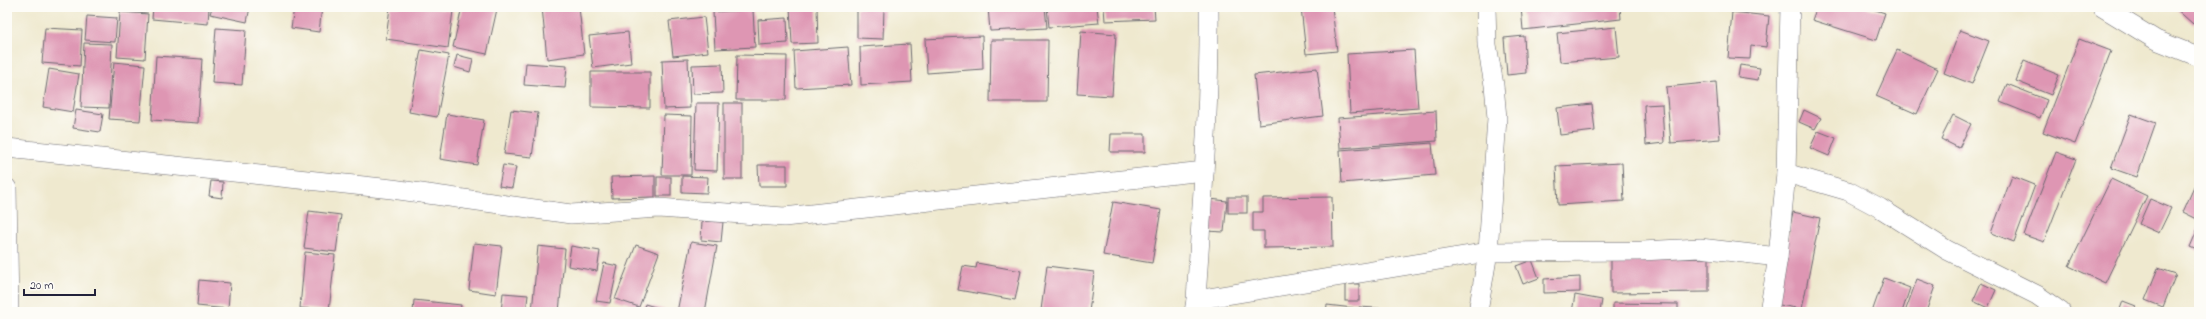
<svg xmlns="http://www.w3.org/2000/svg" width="2206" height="319" viewBox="0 0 2206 319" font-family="'Indie Flower',sans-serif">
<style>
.building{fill:#de96b3}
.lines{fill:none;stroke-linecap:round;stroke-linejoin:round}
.street-casing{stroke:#6a686f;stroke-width:20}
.street{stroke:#fff;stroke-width:19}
</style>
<rect width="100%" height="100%" fill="#fdfcf7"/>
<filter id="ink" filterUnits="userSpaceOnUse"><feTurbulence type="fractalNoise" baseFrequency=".025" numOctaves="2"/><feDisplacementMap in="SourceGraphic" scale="8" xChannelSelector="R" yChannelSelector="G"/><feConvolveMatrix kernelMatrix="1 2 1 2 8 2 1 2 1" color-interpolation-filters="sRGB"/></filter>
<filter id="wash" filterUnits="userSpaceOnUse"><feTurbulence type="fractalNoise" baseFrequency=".012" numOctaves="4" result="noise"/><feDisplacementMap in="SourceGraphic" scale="16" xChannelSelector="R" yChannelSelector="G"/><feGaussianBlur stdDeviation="0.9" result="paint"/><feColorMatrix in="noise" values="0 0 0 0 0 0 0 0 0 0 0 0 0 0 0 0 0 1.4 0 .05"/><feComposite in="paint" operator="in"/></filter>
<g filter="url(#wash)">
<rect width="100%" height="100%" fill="#efe9cf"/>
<g id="blocks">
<!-- building -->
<g class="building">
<polygon points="153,7 209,7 208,24 152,19"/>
<polygon points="212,7 250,7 247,22 210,14"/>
<polygon points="294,7 322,7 319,32 291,28"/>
<polygon points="390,7 423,7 453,11 448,48 386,39"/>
<polygon points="462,7 497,9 487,54 453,47"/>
<polygon points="542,7 579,7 584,54 547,59"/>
<polygon points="790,7 817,7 818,43 792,44"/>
<polygon points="988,7 1045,7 1047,28 990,31"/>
<polygon points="1047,7 1097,7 1099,23 1049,27"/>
<polygon points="1104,7 1154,7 1155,19 1105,21"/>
<polygon points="1301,7 1332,7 1337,51 1306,54"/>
<polygon points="1521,7 1620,7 1621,19 1523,30"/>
<polygon points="1817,7 1866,7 1885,13 1876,40 1812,20"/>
<polygon points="2174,7 2199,7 2199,17 2193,24"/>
<polygon points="857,8 884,8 883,39 857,38"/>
<polygon points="753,10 755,47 715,49 713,12"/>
<polygon points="120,12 148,14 145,59 117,57"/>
<polygon points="1732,12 1769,16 1766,47 1751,45 1750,59 1728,58"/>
<polygon points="87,16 117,18 115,42 85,40"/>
<polygon points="704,17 708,52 673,56 669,21"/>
<polygon points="787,18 788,43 759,45 758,20"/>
<polygon points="1616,27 1619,57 1560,62 1557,33"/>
<polygon points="45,28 82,30 80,66 42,63"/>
<polygon points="216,28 246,30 242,85 212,83"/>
<polygon points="1960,30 1989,41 1972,84 1944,73"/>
<polygon points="1081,31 1116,34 1112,96 1077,94"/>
<polygon points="628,32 631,63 593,68 589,36"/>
<polygon points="982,36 983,69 927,73 925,39"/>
<polygon points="1524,36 1526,73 1507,75 1504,38"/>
<polygon points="2079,39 2111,51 2075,144 2043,132"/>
<polygon points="991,40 1048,40 1047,102 990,102"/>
<polygon points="84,43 112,44 109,108 81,107"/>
<polygon points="910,44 912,82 861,85 860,47"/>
<polygon points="848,47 851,85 796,88 794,51"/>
<polygon points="421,50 449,55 437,117 409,112"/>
<polygon points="1414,50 1418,108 1350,113 1347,54"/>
<polygon points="1897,50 1938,69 1917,114 1876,96"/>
<polygon points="457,55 473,59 470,72 454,67"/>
<polygon points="737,55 787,56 786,100 736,100"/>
<polygon points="156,56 202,59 198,123 152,120"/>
<polygon points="688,59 690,108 664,109 662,60"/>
<polygon points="2024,61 2059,75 2051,95 2016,81"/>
<polygon points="114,62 145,65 140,121 109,119"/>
<polygon points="526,63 567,66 565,88 524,85"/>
<polygon points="722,64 723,93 693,94 692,65"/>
<polygon points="1740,65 1760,68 1758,80 1738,77"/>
<polygon points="1317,68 1323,116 1259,124 1254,75"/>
<polygon points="49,69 79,74 73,112 43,107"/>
<polygon points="591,72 650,72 650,108 591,107"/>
<polygon points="1716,82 1720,139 1671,143 1666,87"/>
<polygon points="2007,84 2047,100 2040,118 2000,102"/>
<polygon points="696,103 719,103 717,171 694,170"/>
<rect x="724" y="103" width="18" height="76"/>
<polygon points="1592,104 1595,131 1560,135 1557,108"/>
<polygon points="1662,104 1664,143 1646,145 1644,105"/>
<polygon points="76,110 103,114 100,132 73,128"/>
<polygon points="511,110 538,113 532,157 504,154"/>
<polygon points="1804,110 1821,118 1815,129 1799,122"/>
<polygon points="1436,111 1437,141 1340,148 1338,118"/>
<polygon points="447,114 484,120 477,165 440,159"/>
<polygon points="2131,114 2156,123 2137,177 2111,168"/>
<polygon points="664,115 692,116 691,175 662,175"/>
<polygon points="1953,115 1971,124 1959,148 1941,139"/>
<polygon points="1818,131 1836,138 1829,156 1810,148"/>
<polygon points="1111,134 1145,134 1145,152 1110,152"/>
<polygon points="1432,143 1435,175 1342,183 1340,150"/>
<polygon points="2056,152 2076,159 2044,242 2024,235"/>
<polygon points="1622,163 1624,201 1558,205 1556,166"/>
<polygon points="503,165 516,167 512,188 499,186"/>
<polygon points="758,165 787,165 787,186 759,186"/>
<polygon points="655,176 655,197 612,198 611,177"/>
<polygon points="682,176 708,177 707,193 682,192"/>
<polygon points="2012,176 2035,185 2014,242 1991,233"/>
<rect x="657" y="177" width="14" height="19"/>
<polygon points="2111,179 2147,196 2105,283 2069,266"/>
<polygon points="211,181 223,182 222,198 209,196"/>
<polygon points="2195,185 2199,187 2199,220 2183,212"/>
<rect x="1228" y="197" width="19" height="16"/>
<polygon points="1332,197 1333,247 1264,248 1264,231 1253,231 1253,212 1263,212 1263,198"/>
<polygon points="1210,199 1227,201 1224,232 1206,231"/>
<polygon points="2150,199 2171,208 2159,233 2139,224"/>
<polygon points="1113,202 1161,210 1152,263 1103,255"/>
<polygon points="309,211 341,215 336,252 304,248"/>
<polygon points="1793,212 1820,218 1802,309 1774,304"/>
<polygon points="702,221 723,222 721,242 701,240"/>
<polygon points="2199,226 2199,251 2190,247"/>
<polygon points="691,242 717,246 705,312 677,312"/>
<polygon points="474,243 502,246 496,294 469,290"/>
<polygon points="636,245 659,253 639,307 615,299"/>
<polygon points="538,246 565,249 559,312 532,312"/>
<polygon points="571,246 600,251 597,271 568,266"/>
<polygon points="305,252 335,255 329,311 300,308"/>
<polygon points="1709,258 1709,292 1611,293 1611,260"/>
<polygon points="1532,260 1539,278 1523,284 1516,266"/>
<polygon points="604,263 618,266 610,303 596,301"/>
<polygon points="977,263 1021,271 1015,300 958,290 963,266 976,268"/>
<polygon points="1047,266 1094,272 1089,312 1041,310"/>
<polygon points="2158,268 2176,274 2163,307 2145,300"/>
<polygon points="1580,277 1580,292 1544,293 1544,279"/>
<polygon points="1884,278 1910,288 1902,312 1872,312"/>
<polygon points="1917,279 1935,286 1926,312 1905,312"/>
<polygon points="199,280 230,283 228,309 197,306"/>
<polygon points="1981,283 1996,290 1988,308 1973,301"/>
<rect x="1345" y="284" width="14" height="17"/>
<polygon points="503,293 528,295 526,312 501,312"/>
<polygon points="1575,295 1602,300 1600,312 1572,312"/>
<polygon points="414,300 461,305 460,312 413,312"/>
<polygon points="2123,301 2136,306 2133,312 2119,312"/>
<polygon points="1613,303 1678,304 1678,312 1613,312"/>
<polygon points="645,304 672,312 643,312"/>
<polygon points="1327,305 1353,308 1353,312 1326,312"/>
<polygon points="1359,307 1422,311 1422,312 1359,312"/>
</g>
</g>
</g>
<g filter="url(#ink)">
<use href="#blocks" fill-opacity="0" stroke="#6a686f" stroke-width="1"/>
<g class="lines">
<defs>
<g id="street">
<polyline points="2102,7 2156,40 2199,57"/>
<polyline points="7,148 392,189 571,214 659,208 784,217 1204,171"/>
<polyline points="1786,173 1848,191 1880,208 1947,250 2037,295 2061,312"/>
<polyline points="7,188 9,312"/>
<polyline points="1196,300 1488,252 1641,251 1700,248 1778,257"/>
<path d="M 1194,312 L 1196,300 C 1202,203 1210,105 1209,7"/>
<polyline points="1478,312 1488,252 1497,118 1494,85 1487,45 1486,7"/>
<polyline points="1769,312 1778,257 1786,173 1790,7"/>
</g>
</defs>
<!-- street casing -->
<use href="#street" class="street-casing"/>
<!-- street -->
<use href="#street" class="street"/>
</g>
</g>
<!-- margin -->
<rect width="2206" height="319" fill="none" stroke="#fdfcf7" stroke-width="24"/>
<!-- scale -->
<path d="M24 289v6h71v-6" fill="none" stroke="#22223b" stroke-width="2"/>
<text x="30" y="289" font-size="12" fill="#22223b" stroke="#fdfcf7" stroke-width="3" paint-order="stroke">20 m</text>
</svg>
